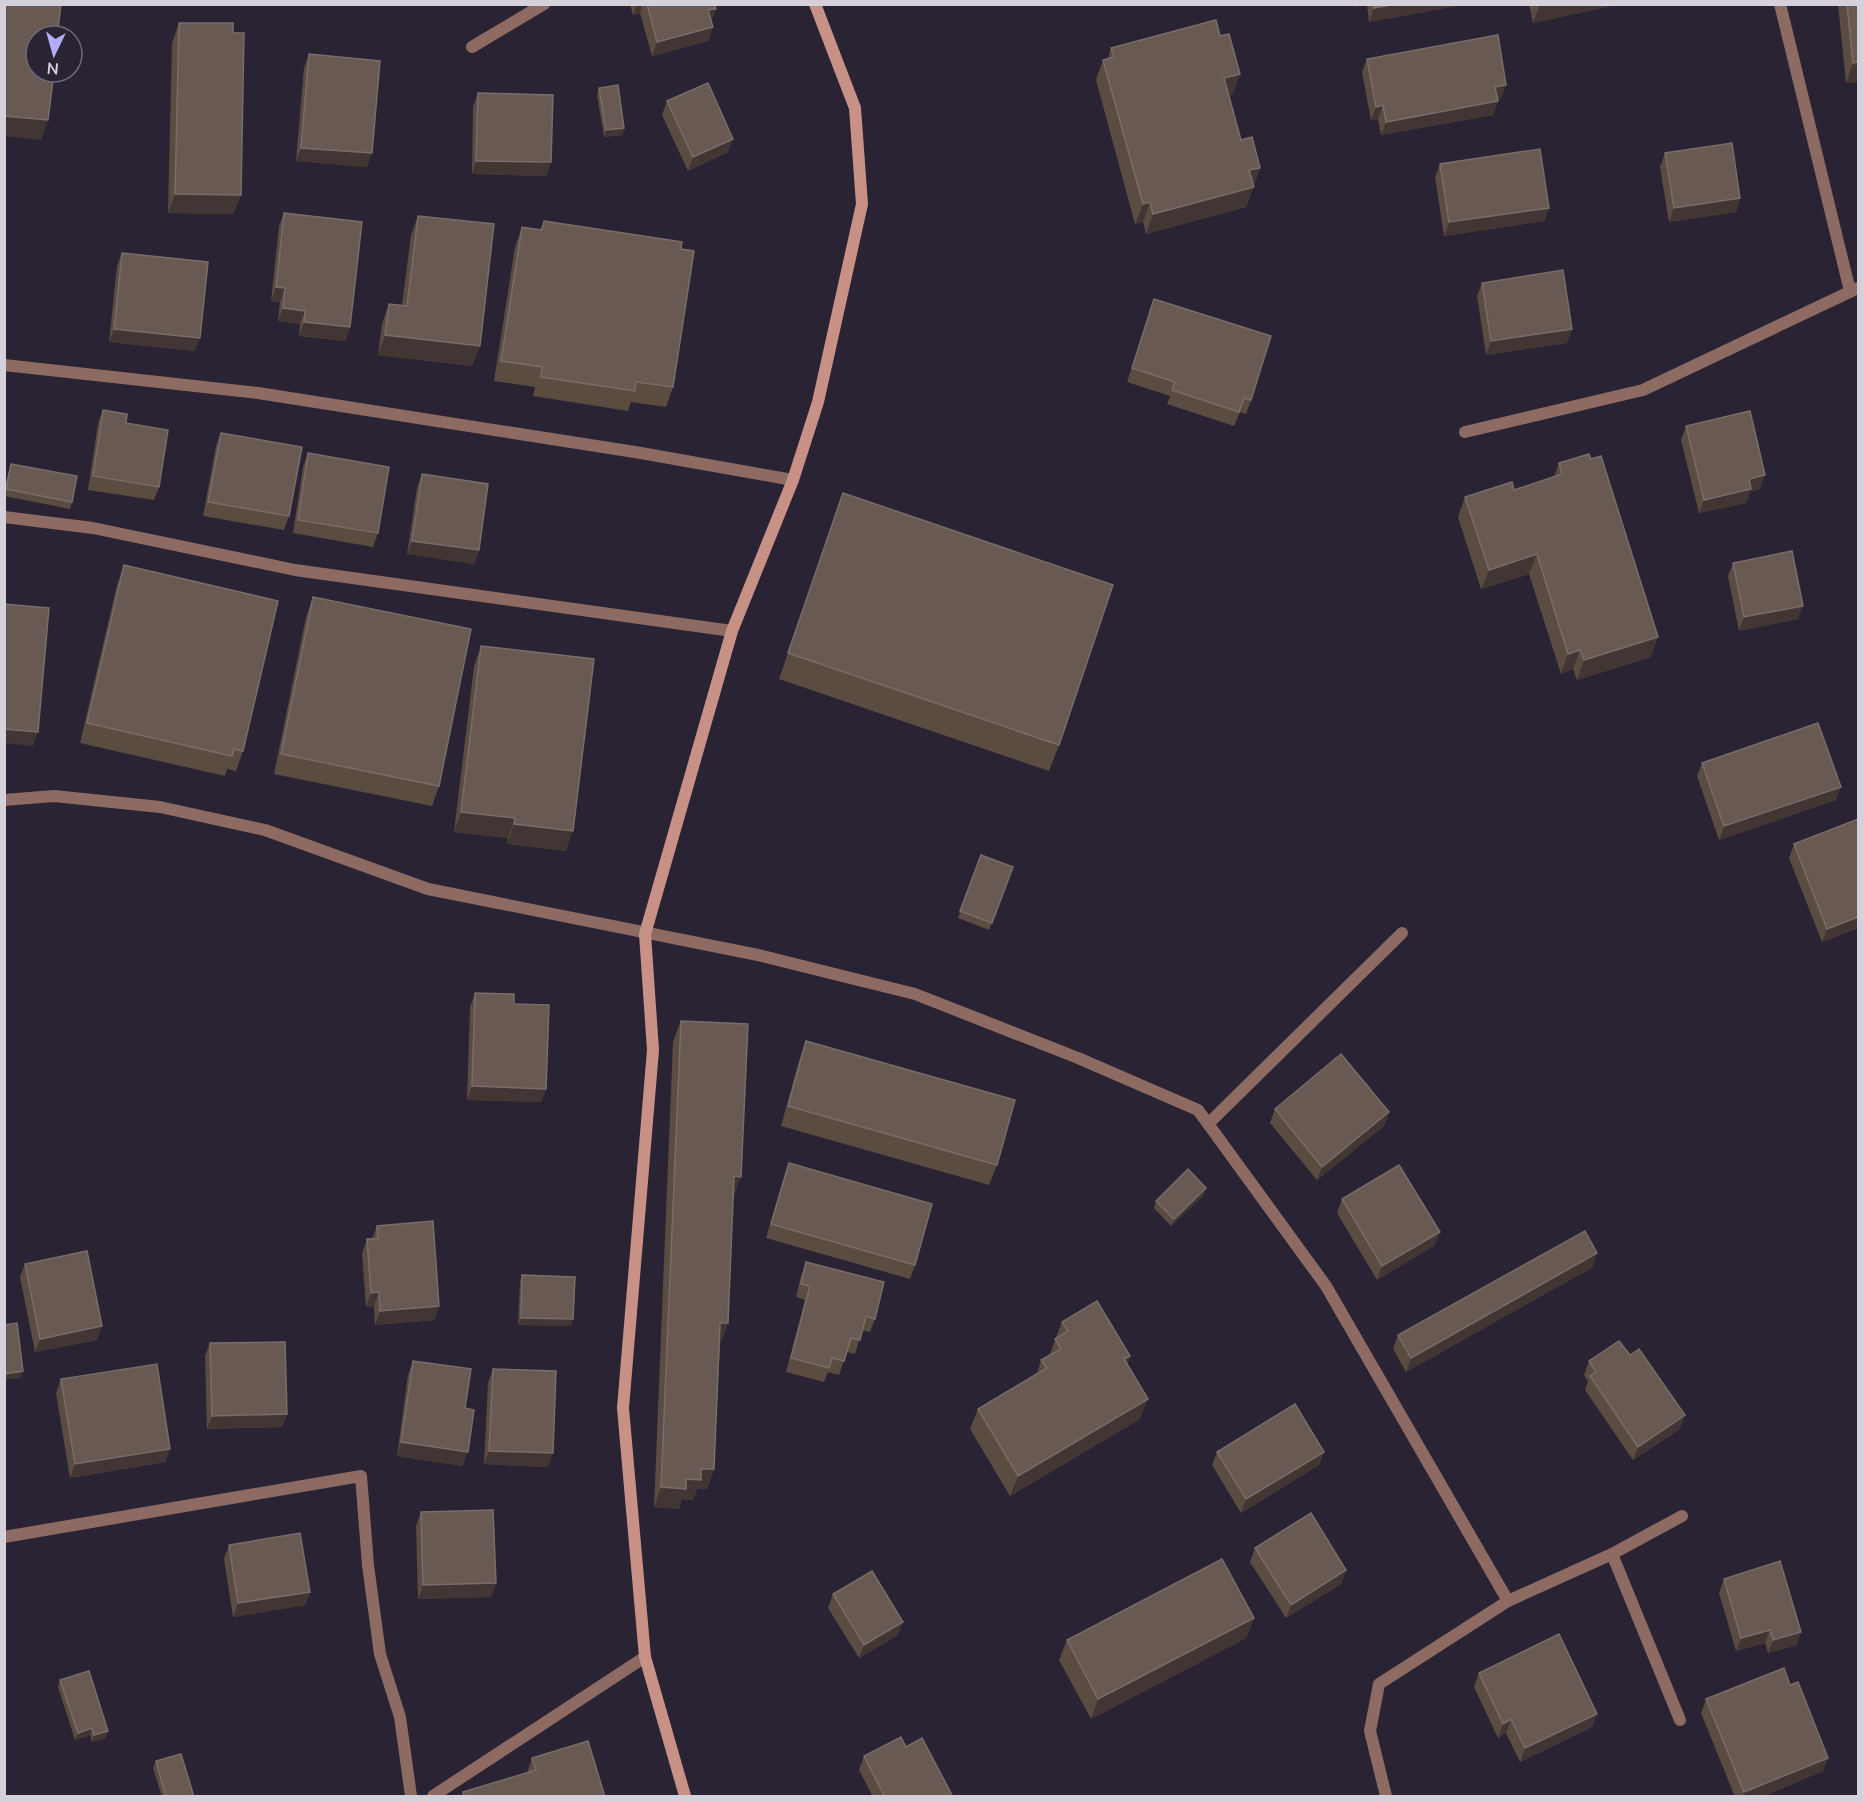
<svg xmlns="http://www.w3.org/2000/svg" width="1863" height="1801" viewBox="0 0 1863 1801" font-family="'Nunito Sans',sans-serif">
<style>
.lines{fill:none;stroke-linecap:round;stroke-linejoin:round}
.minor{stroke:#8d6b63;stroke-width:12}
.secondary{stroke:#c89185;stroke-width:12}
.wall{fill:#5b4c42}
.shaded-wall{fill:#423635}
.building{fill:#685a52;stroke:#796d68;stroke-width:1.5}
</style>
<rect width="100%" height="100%" fill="#292333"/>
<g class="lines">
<!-- minor -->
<g class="minor">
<polyline points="1780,4 1850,291"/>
<polyline points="472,47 544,4"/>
<polyline points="4,365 258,393 641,453 793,480"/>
<polyline points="1465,432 1643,390 1858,288"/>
<polyline points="4,517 93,528 295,570 732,631"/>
<polyline points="4,800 54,796 160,807 265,830 428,889 758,955 915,994 1078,1058 1198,1110 1326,1286 1508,1601 1379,1684 1370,1731 1386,1796"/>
<polyline points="1208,1124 1402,933"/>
<polyline points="4,1537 361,1476 368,1565 380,1654 400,1717 411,1796"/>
<polyline points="1612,1554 1680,1720"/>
<polyline points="1508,1601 1612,1554 1682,1516"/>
<polyline points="433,1796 645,1657"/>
</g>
<!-- secondary -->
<polyline class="secondary" points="685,1796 645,1657 623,1408 653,1050 645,934 732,631 793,480 818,402 862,204 855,108 815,4"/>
</g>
<!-- wall -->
<g class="wall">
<polygon points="630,4 714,4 716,9 711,21 713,27 708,41 652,56 640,13 633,15"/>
<polygon points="1355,4 1468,4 1369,22 1367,5 1355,7"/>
<polygon points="1529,4 1620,4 1533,23"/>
<polygon points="1838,4 1858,4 1858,82 1846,83"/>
<polygon points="179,23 233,33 241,195 233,214 168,213 172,43"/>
<polygon points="1111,48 1233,94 1229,95 1241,140 1260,168 1246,207 1146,234 1143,222 1135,224 1096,80 1103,60 1108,59"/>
<polygon points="309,54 367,167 296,161 304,68"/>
<polygon points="1367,59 1506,85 1501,98 1498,99 1498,101 1493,115 1381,135 1378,119 1371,120 1362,72"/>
<polygon points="599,88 624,128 622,135 604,137 597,95"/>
<polygon points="478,93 551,162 546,176 472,174 473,107"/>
<polygon points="667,101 728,152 688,171 662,115"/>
<polygon points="1665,153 1740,198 1736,212 1669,222 1660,167"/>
<polygon points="1440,164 1549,208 1544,221 1444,236 1435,177"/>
<polygon points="284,213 350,327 345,341 299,336 300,324 278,321 280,302 271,301 279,226"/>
<polygon points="418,216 480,346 472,366 378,355 382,324 389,304 402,305 411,235"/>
<polygon points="544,221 681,249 673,387 666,407 631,402 628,411 533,396 535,387 494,381 515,247 522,227 540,230"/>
<polygon points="122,253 195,351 109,342 117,266"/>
<polygon points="1482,283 1572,329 1567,343 1486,355 1477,296"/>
<polygon points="1154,299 1251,400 1246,414 1240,412 1234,426 1167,404 1170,396 1127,382"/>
<polygon points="103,410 126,423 159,487 154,500 88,490 98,423"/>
<polygon points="1686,426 1760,489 1750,492 1746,503 1699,513 1681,440"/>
<polygon points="221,433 289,516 284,530 203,516 216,446"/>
<polygon points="308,453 378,533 373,547 293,533 303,467"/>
<polygon points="1559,463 1651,657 1577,680 1573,669 1561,674 1529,574 1481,589 1458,517 1465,497 1514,490 1554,477"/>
<polygon points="11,464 72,502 70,509 4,496 4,490 9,471"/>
<polygon points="422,474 479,550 474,564 407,554 417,488"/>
<polygon points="843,493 1059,745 1049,771 779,679"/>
<polygon points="1733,563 1798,619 1739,631 1728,576"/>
<polygon points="124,565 243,751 236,771 227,769 225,776 80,743 117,585"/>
<polygon points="313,597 439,786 432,806 274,774 306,617"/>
<polygon points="481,646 566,851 507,844 508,838 454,832 474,666"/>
<polygon points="1702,763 1836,800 1719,840 1697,776"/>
<polygon points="1858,819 1858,928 1822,942 1789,858 1794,844"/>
<polygon points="981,855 1010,874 989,930 958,918"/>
<polygon points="475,993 514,1004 546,1089 541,1102 467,1100 470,1007"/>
<polygon points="681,1021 734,1197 733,1196 721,1343 720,1343 714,1469 707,1489 697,1489 693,1500 682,1499 679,1509 654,1507 673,1041"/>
<polygon points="806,1041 997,1165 989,1185 781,1126 799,1061"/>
<polygon points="1275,1109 1389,1112 1384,1126 1317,1180 1270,1123"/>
<polygon points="789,1163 915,1265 910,1279 766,1238 784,1177"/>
<polygon points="1204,1195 1171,1226 1154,1208 1156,1201"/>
<polygon points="1342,1199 1435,1245 1377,1280 1337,1213"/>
<polygon points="377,1226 439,1306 434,1320 375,1325 374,1306 366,1307 362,1253 367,1239 372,1239"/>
<polygon points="806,1262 875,1319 870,1332 862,1330 855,1354 847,1352 839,1375 828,1372 824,1382 786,1372 805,1300 796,1297 801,1276"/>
<polygon points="25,1264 97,1340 35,1352 20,1277"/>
<polygon points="1593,1267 1406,1372 1393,1349 1398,1335"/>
<polygon points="522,1275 571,1326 518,1325 520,1282"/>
<polygon points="1062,1322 1130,1356 1127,1365 1140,1419 1010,1496 970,1429 978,1409 1037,1374 1041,1360 1049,1356"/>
<polygon points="210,1343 287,1414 282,1427 207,1429 205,1356"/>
<polygon points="1630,1355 1680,1429 1633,1460 1585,1390 1588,1381 1584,1375 1589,1361"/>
<polygon points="413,1361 463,1466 397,1456 408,1375"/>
<polygon points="493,1369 548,1467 484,1464 488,1383"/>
<polygon points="61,1379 170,1449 165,1462 70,1478 56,1393"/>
<polygon points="1217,1452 1324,1452 1319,1465 1241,1513 1212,1465"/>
<polygon points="421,1512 496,1583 491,1597 418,1599 416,1526"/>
<polygon points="229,1545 310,1592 305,1605 233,1617 224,1559"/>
<polygon points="1255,1548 1346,1570 1341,1584 1286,1618 1250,1562"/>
<polygon points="1724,1579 1797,1645 1768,1653 1765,1643 1736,1651 1719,1593"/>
<polygon points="833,1594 898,1635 859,1658 828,1608"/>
<polygon points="1254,1618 1246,1638 1091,1719 1059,1660 1067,1640"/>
<polygon points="1479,1673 1597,1714 1592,1727 1520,1762 1506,1733 1498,1738 1474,1687"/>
<polygon points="60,1680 106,1738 92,1742 90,1735 75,1740 58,1687"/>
<polygon points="1706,1699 1823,1771 1762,1797 1735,1797 1701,1713"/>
<polygon points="906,1747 953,1797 873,1797 859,1770 864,1756"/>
<polygon points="532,1758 605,1797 461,1797 463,1792 527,1773"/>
<polygon points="156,1761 194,1797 162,1797 153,1768"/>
</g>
<!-- shaded-wall -->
<g class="shaded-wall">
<polygon points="637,4 643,4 640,13 633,15"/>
<polygon points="1356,4 1367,4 1355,7"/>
<polygon points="1396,4 1468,4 1369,22 1374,8"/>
<polygon points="1540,4 1620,4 1533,23"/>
<polygon points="716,9 711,22 708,10"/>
<polygon points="713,27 708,41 652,56 657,42"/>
<polygon points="1858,62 1858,82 1846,83 1853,63"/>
<polygon points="1240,74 1233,94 1217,98 1224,78"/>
<polygon points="1506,85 1501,98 1491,101 1495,87"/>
<polygon points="1498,101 1493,115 1381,135 1386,122"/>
<polygon points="1383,105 1378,119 1371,120 1376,107"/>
<polygon points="4,116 48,120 41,140 4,136"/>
<polygon points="624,128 622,135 604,137 606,130"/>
<polygon points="733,139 728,152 688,171 693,157"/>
<polygon points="301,148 372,153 367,167 296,161"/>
<polygon points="476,161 551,162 546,176 472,174"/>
<polygon points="1260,168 1246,207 1146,234 1153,214 1249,170"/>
<polygon points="175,194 241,195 233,214 168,213"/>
<polygon points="1740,198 1736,212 1669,222 1674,208"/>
<polygon points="1150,202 1143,222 1135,224 1143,204"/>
<polygon points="1549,208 1544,221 1444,236 1449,222"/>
<polygon points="276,287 285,288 280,302 271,301"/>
<polygon points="283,308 305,311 300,324 278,321"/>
<polygon points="304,322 350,327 345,341 299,336"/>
<polygon points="114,329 200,338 195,351 109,342"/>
<polygon points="1572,329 1567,343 1486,355 1491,341"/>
<polygon points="385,335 480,346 472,366 378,355"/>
<polygon points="1765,475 1760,489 1750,492 1746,503 1699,513 1704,500 1749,479"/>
<polygon points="412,541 479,550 474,564 407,554"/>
<polygon points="1537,554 1529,574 1481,589 1489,570"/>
<polygon points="1803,606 1798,619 1739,631 1744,617"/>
<polygon points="1658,637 1651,657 1577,680 1584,660"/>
<polygon points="1580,650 1573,669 1561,674 1568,654"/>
<polygon points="4,729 38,732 33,746 4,743"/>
<polygon points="1841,787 1836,800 1719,840 1724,826"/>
<polygon points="461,812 515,818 508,838 454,832"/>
<polygon points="514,824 573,831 566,851 507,844"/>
<polygon points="1858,917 1858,928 1822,942 1827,929"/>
<polygon points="472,1086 546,1089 541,1102 467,1100"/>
<polygon points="1389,1112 1384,1126 1317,1180 1322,1167"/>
<polygon points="734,1176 741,1177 734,1197 727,1196"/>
<polygon points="1206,1188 1204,1195 1171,1226 1174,1219"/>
<polygon points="1440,1232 1435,1245 1377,1280 1382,1266"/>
<polygon points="1597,1253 1593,1267 1406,1372 1411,1358"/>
<polygon points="379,1292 374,1306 366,1307 371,1293"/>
<polygon points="439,1306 434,1320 375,1325 380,1311"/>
<polygon points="521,1318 573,1319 571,1326 518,1325"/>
<polygon points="720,1323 728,1323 721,1343 713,1343"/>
<polygon points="102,1326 97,1340 35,1352 40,1339"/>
<polygon points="1130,1356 1123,1375 1124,1359"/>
<polygon points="23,1371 21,1378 4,1380 4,1374"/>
<polygon points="1148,1399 1140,1419 1010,1496 1018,1476"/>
<polygon points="287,1414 282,1427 207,1429 212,1416"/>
<polygon points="1685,1415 1680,1429 1633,1460 1638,1447"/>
<polygon points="401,1442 468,1452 463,1466 397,1456"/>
<polygon points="170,1449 165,1462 70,1478 75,1464"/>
<polygon points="489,1451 553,1453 548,1467 484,1464"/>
<polygon points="1324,1452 1319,1465 1241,1513 1246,1499"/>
<polygon points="701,1469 714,1469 707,1489 697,1489 693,1500 682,1499 679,1509 654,1507 661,1487 686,1479"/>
<polygon points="1346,1570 1341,1584 1286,1618 1291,1605"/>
<polygon points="496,1583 491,1597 418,1599 423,1585"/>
<polygon points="310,1592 305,1605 233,1617 238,1603"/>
<polygon points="1254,1618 1246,1638 1091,1719 1098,1699"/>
<polygon points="903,1622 898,1635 859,1658 864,1645"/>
<polygon points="1770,1630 1765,1643 1736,1651 1741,1638"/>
<polygon points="1801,1632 1797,1645 1768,1653 1773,1640"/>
<polygon points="1597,1714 1592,1727 1520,1762 1525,1748"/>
<polygon points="1511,1719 1506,1733 1498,1738 1503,1724"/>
<polygon points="92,1728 90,1735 75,1740 78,1733"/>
<polygon points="108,1731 106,1738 92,1742 94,1735"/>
<polygon points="1828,1758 1823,1771 1762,1797 1742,1797 1744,1792"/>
</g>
<!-- building -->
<g class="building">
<polygon points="4,4 61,4 57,36 36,36 36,72 54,72 48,120 4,116"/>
<polygon points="647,4 714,4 716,9 708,10 713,27 657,42"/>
<polygon points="1374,4 1396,4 1374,8"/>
<polygon points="1847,4 1858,4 1858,62 1853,63"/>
<polygon points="1216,20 1220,36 1229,34 1240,74 1224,78 1241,140 1252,137 1260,168 1249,170 1254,187 1153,214 1150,202 1143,204 1103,60 1114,57 1111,48"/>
<polygon points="179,23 233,23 233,33 244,33 241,195 175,194"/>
<polygon points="1498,35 1506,85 1495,87 1498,101 1386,122 1383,105 1376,107 1367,59"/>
<polygon points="309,54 380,61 372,153 301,148"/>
<polygon points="708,83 733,139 693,157 667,101"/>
<polygon points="618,85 624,128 606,130 599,88"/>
<polygon points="478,93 553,95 551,162 476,161"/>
<polygon points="1732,143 1740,198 1674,208 1665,153"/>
<polygon points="1540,149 1549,208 1449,222 1440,164"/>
<polygon points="284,213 362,222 350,327 304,322 305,311 283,308 285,288 276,287"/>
<polygon points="418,216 494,224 480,346 385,335 389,304 407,306"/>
<polygon points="544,221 682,242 681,249 694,251 673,387 636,382 635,391 541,377 542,367 501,361 522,227 542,230"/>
<polygon points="122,253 208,262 200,338 114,329"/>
<polygon points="1563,270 1572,329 1491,341 1482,283"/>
<polygon points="1154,299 1271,336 1251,400 1244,398 1239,412 1172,390 1175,382 1132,368"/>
<polygon points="103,410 127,414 126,423 168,430 159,487 93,476"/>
<polygon points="1750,411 1765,475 1749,479 1751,489 1704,500 1686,426"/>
<polygon points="221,433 302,447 289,516 208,502"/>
<polygon points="308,453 389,467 378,533 298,520"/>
<polygon points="1589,454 1591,459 1601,456 1658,637 1584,660 1580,650 1568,654 1537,554 1489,570 1465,497 1512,482 1514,490 1562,474 1559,463"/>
<polygon points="11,464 77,476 72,502 6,489"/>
<polygon points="422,474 488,484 479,550 412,541"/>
<polygon points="843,493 1113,585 1059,745 788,653"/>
<polygon points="1792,551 1803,606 1744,617 1733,563"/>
<polygon points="124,565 278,601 243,751 234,749 232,756 87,723"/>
<polygon points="313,597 471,629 439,786 281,754"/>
<polygon points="4,604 49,608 38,732 4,729"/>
<polygon points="481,646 594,659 573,831 514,824 515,818 461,812"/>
<polygon points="1818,723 1841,787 1724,826 1702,763"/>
<polygon points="1858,819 1858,917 1827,929 1794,844"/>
<polygon points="981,855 1013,867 992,923 960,911"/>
<polygon points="475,993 514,994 514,1004 549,1005 546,1089 472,1086"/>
<polygon points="681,1021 748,1024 741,1177 734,1176 728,1323 720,1323 714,1469 701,1469 701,1480 686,1479 686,1489 661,1487"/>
<polygon points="806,1041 1015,1100 997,1165 788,1106"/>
<polygon points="1341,1054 1389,1112 1322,1167 1275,1109"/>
<polygon points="789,1163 932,1204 915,1265 771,1224"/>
<polygon points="1399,1165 1440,1232 1382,1266 1342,1199"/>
<polygon points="1188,1169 1206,1188 1174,1219 1156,1201"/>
<polygon points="433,1221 439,1306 380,1311 379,1292 371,1293 367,1239 378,1239 377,1226"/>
<polygon points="1585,1231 1597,1253 1411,1358 1398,1335"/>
<polygon points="87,1251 102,1326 40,1339 25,1264"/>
<polygon points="806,1262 884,1282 875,1319 866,1316 860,1340 851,1338 844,1361 832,1358 829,1368 791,1358 810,1286 801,1284"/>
<polygon points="522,1275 575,1277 573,1319 521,1318"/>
<polygon points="1097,1301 1130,1356 1124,1359 1148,1399 1018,1476 978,1409 1047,1368 1041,1360 1061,1349 1055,1339 1068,1331 1062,1322"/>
<polygon points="17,1323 23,1371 4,1374 4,1325"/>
<polygon points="1619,1341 1630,1355 1639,1349 1685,1415 1638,1447 1590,1376 1596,1372 1589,1361"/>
<polygon points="285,1342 287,1414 212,1416 210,1343"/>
<polygon points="413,1361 471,1369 465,1408 474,1410 468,1452 401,1442"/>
<polygon points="157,1364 170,1449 75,1464 61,1379"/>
<polygon points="493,1369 556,1371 553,1453 489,1451"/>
<polygon points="1295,1404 1324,1452 1246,1499 1217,1452"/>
<polygon points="493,1510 496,1583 423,1585 421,1512"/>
<polygon points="1311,1513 1346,1570 1291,1605 1255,1548"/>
<polygon points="300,1533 310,1592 238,1603 229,1545"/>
<polygon points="1222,1559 1254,1618 1098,1699 1067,1640"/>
<polygon points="1780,1561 1801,1632 1773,1640 1770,1630 1741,1638 1724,1579"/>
<polygon points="872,1571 903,1622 864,1645 833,1594"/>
<polygon points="1559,1634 1597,1714 1525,1748 1511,1719 1503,1724 1479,1673"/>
<polygon points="1784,1668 1790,1685 1798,1682 1828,1758 1744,1792 1706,1699"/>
<polygon points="89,1671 108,1731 94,1735 92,1728 78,1733 60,1680"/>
<polygon points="901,1737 906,1747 922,1738 953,1797 885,1797 864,1756"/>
<polygon points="588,1741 605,1797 464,1797 463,1792 536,1770 532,1758"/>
<polygon points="181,1754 194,1797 166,1797 156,1761"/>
</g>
<!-- border -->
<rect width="1863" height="1801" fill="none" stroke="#d4d1db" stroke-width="12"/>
<!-- north arrow -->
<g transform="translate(54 54) rotate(185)"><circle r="28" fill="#292333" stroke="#6d6976" stroke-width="1.5"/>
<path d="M0-4.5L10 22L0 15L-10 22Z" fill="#b2adf9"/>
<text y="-9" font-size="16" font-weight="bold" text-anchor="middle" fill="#d4d1db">N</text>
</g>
</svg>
